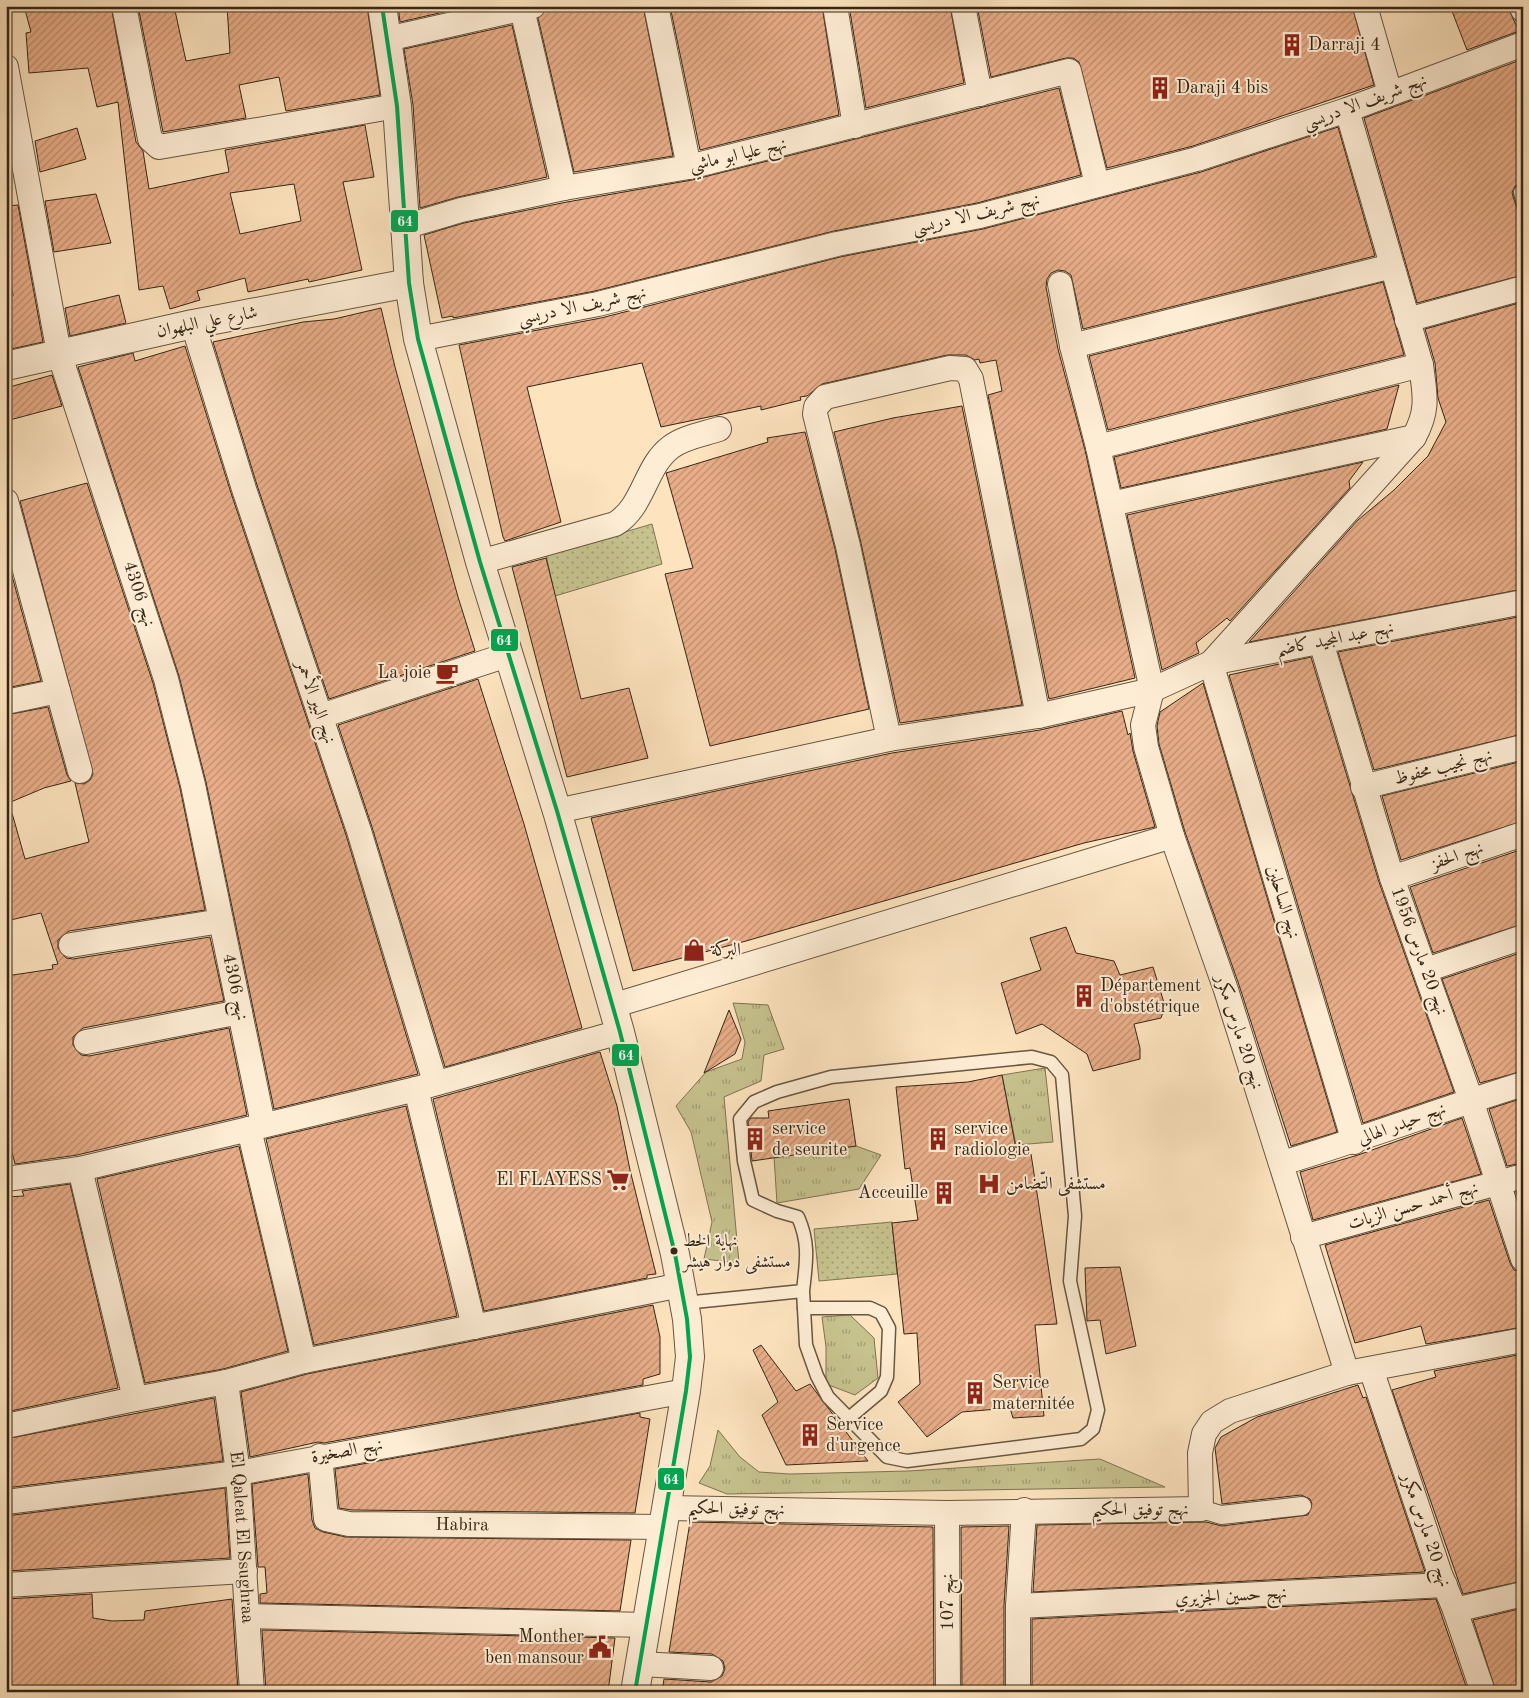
<svg xmlns="http://www.w3.org/2000/svg" width="1529" height="1698" viewBox="0 0 1529 1698" font-family="'Old Standard TT',Amiri,serif">
<style>
.grass{fill:url(#grass-tufts);stroke:#7e7452}
.garden{fill:url(#garden-dots);stroke:#7e7452}
.building{fill:url(#building-hatch);stroke:#352616;fill-rule:evenodd}
.lines{fill:none;stroke-linecap:round;stroke-linejoin:round}
.service-casing{stroke:#675640;stroke-width:15}
.pedestrian-casing{stroke:#675640;stroke-width:20}
.minor-casing{stroke:#675640;stroke-width:26}
.tertiary-casing{stroke:#675640;stroke-width:30}
.service{stroke:#feedd5;stroke-width:12}
.pedestrian{stroke:#feedd5;stroke-width:18}
.minor{stroke:#feedd5;stroke-width:24}
.tertiary{stroke:#feedd5;stroke-width:28}
.bus-1-casing{stroke:#feedd5;stroke-width:8}
.bus-1{stroke:#00a651;stroke-width:4}
.bus-dot{fill:#352616;stroke:#feedd5;stroke-width:2}
.labels{text-anchor:middle;dominant-baseline:central;stroke-width:4;stroke-linejoin:round;paint-order:stroke}
.bus-label{font-size:17px;fill:#352616;stroke:#feedd5;text-anchor:start}
.poi-label{font-size:18px;fill:#352616;stroke:#feedd5;text-anchor:start}
.street-label{font-size:18px;fill:#352616;stroke:#feedd5}
.line-badge{stroke:#feedd5;stroke-width:2}
.badge-label{font-size:14px;text-anchor:middle;font-weight:bold;fill:#fff}
</style>
<defs>
<pattern id="grass-tufts" width="24" height="20" patternUnits="userSpaceOnUse" patternTransform="scale(1.25)"><rect width="24" height="20" fill="#c6c28e"/><path d="M3 7l-1-3M5 7V3M7 7l1-3M15 17l-1-3M17 17v-4M19 17l1-3" fill="none" stroke="#a29d73"/></pattern>
<pattern id="garden-dots" width="8" height="8" patternUnits="userSpaceOnUse" patternTransform="scale(1.25)"><rect width="8" height="8" fill="#c6c28e"/><path d="M2 2h.1M6 6h.1" fill="none" stroke="#a29d73" stroke-width="1.8" stroke-linecap="round"/></pattern>
<pattern id="building-hatch" width="6" height="6" patternUnits="userSpaceOnUse" patternTransform="scale(1.25)"><rect width="6" height="6" fill="#e9ae89"/><path d="M-1 1l2-2M0 6l6-6M5 7l2-2" fill="none" stroke="#be8d6f"/></pattern>
</defs>
<rect width="100%" height="100%" fill="#fde4bf"/>
<filter id="stains"><feTurbulence type="fractalNoise" baseFrequency=".004" numOctaves="4"/><feColorMatrix values="0 0 0 0 .2 0 0 0 0 .09 0 0 0 0 .02 0 0 0 .5 -.17"/></filter>
<radialGradient id="worn" r=".72"><stop offset=".6" stop-color="#630" stop-opacity="0"/><stop offset="1" stop-color="#630" stop-opacity=".3"/></radialGradient>
<!-- grass -->
<g class="grass">
<polygon points="733,1003 768,1005 784,1049 764,1055 761,1081 724,1097 739,1263 704,1259 712,1222 691,1132 676,1106 706,1072 742,1059 745,1042"/>
<polygon points="1045,1068 1053,1142 1016,1145 1002,1075"/>
<polygon points="856,1146 881,1155 859,1189 777,1203 774,1157"/>
<polygon points="850,1315 874,1338 878,1378 855,1395 826,1384 826,1347 822,1317"/>
<polygon points="718,1430 740,1457 759,1472 790,1474 908,1471 1100,1459 1165,1487 727,1494 699,1483 710,1466"/>
</g>
<!-- garden -->
<g class="garden">
<polygon points="652,524 662,564 555,596 546,555"/>
<polygon points="892,1222 897,1274 819,1281 814,1229"/>
</g>
<!-- building -->
<g class="building">
<path d="M 24,6 L 111,6 L 136,142 L 143,151 L 149,189 L 229,172 L 225,150 L 365,125 L 374,177 L 343,182 L 362,270 L 309,282 L 308,279 L 248,292 L 245,278 L 197,291 L 200,300 L 170,309 L 163,286 L 139,290 L 118,102 L 97,107 L 88,68 L 29,73 L 26,33 L 31,32 ZM 294,184 L 301,221 L 240,234 L 230,193 Z"/>
<polygon points="138,6 174,6 186,61 230,53 227,6 367,6 380,95 286,111 279,77 239,85 246,118 163,132"/>
<polygon points="398,6 470,6 400,22"/>
<polygon points="563,6 643,6 673,156 574,172 538,18 546,10"/>
<polygon points="670,6 822,6 839,115 700,150"/>
<polygon points="849,6 950,6 964,83 866,108"/>
<polygon points="977,6 1352,6 1374,85 1193,146 1107,168 1079,62 1073,58 1066,58 991,77"/>
<polygon points="1450,6 1507,6 1519,31 1467,50"/>
<polygon points="512,25 547,177 458,197 420,208 413,105 404,49"/>
<polygon points="1523,59 1523,184 1515,186 1512,193 1517,209 1523,212 1523,275 1417,303 1364,118"/>
<polygon points="1059,88 1081,175 977,203 834,231 595,291 453,318 453,316 442,318 424,235 464,223 567,202 692,180"/>
<polygon points="1338,127 1375,256 1083,329 1071,275 1065,271 1058,270 1051,273 1047,279 1046,287 1058,349 1085,450 1135,678 1049,699 988,395 1002,391 996,360 980,363 979,359 975,360 966,355 947,355 822,384 807,396 800,397 801,400 761,410 761,406 661,427 642,363 527,387 561,522 505,541 503,537 459,345 601,318 840,257 983,229 1201,172"/>
<polygon points="77,128 86,159 40,172 35,141"/>
<polygon points="96,194 111,243 54,252 45,201"/>
<polygon points="18,205 43,342 6,350 6,297 13,296 6,249 6,206"/>
<polygon points="1383,282 1404,355 1108,430 1089,356"/>
<polygon points="119,295 126,323 70,336 65,308"/>
<polygon points="1523,302 1523,589 1249,642 1358,520 1394,490 1428,456 1446,422 1438,398 1435,363 1425,329"/>
<polygon points="381,308 395,367 458,597 475,651 329,699 257,485 213,342 303,322 334,319"/>
<polygon points="185,346 231,493 346,835 418,1074 274,1109 206,782 179,676 78,367 133,353 135,361"/>
<polygon points="52,375 62,406 6,421 6,388"/>
<polygon points="1399,385 1387,429 1121,488 1114,457"/>
<polygon points="962,406 1022,705 900,723 861,543 834,432 893,418"/>
<polygon points="805,432 835,549 869,709 710,746 665,574 693,568 666,473 768,442 767,438"/>
<polygon points="1363,462 1349,481 1350,488 1230,621 1227,618 1196,643 1199,653 1162,670 1127,515"/>
<polygon points="87,483 153,683 180,788 205,910 69,931 58,940 58,948 66,958 73,959 210,937 224,1001 83,1028 73,1037 73,1045 81,1055 89,1056 229,1028 247,1115 77,1155 15,1164 6,1128 6,976 53,969 52,965 58,964 41,913 6,921 6,813 12,813 25,859 89,842 75,783 84,784 90,780 93,774 20,501"/>
<polygon points="6,554 41,681 6,688"/>
<polygon points="546,558 581,699 629,688 648,758 567,777 512,567"/>
<polygon points="1523,616 1523,734 1374,770 1338,652"/>
<polygon points="1311,657 1379,882 1454,1092 1363,1123 1229,675"/>
<polygon points="478,679 524,824 582,1028 445,1067 372,827 338,725"/>
<polygon points="1203,683 1337,1132 1291,1146 1239,985 1185,832 1159,744 1157,726 1160,712"/>
<polygon points="48,707 67,775 71,781 44,788 6,804 6,715"/>
<polygon points="1122,711 1128,735 1130,733 1133,751 1155,827 1084,843 746,941 633,971 591,818 892,753 1040,730"/>
<polygon points="1523,761 1523,821 1401,860 1382,796"/>
<polygon points="1523,849 1523,924 1433,953 1410,887"/>
<polygon points="1066,927 1076,953 1114,961 1120,975 1153,967 1165,1006 1161,1018 1134,1024 1140,1048 1140,1059 1093,1071 1087,1054 1042,1024 1016,1034 1001,983 1041,970 1030,938"/>
<polygon points="1523,952 1523,1071 1480,1083 1442,979"/>
<polygon points="729,1010 741,1039 735,1054 704,1073"/>
<polygon points="600,1052 617,1106 630,1170 656,1274 647,1275 647,1278 484,1311 433,1099"/>
<polygon points="1002,1075 1017,1154 1031,1154 1057,1324 1035,1325 1044,1416 1013,1418 1010,1408 962,1412 927,1437 898,1402 920,1384 917,1333 904,1334 892,1223 918,1220 910,1168 905,1169 896,1087 968,1082"/>
<polygon points="1523,1098 1523,1163 1507,1166 1489,1109"/>
<polygon points="849,1099 856,1146 752,1161 748,1122 751,1118 769,1118 768,1111"/>
<polygon points="406,1106 457,1316 314,1345 266,1139"/>
<polygon points="1462,1118 1481,1174 1313,1220 1300,1172 1358,1155"/>
<polygon points="239,1146 288,1351 223,1369 145,1383 97,1179"/>
<polygon points="70,1184 118,1388 6,1412 6,1197 24,1196 22,1191"/>
<polygon points="1523,1190 1523,1214 1516,1192"/>
<polygon points="1489,1200 1510,1263 1514,1270 1523,1272 1523,1327 1426,1344 1421,1326 1355,1343 1325,1245"/>
<polygon points="1120,1267 1136,1346 1106,1354 1100,1320 1087,1321 1085,1268"/>
<polygon points="653,1305 660,1337 660,1374 643,1379 643,1385 324,1443 318,1442 250,1457 241,1392 307,1374"/>
<polygon points="761,1345 796,1391 810,1384 868,1461 786,1465 762,1415 778,1402 753,1350"/>
<polygon points="1523,1354 1523,1581 1463,1594 1392,1390 1436,1377 1434,1371"/>
<polygon points="1358,1385 1363,1398 1366,1397 1425,1572 1033,1592 1037,1525 1206,1522 1222,1526 1308,1515 1312,1504 1310,1499 1301,1495 1222,1504 1215,1448 1221,1437 1257,1417"/>
<polygon points="214,1398 223,1461 6,1488 6,1439"/>
<polygon points="640,1413 640,1417 650,1419 635,1513 351,1510 339,1508 335,1469"/>
<polygon points="308,1474 312,1520 315,1528 323,1532 346,1537 631,1540 620,1611 260,1603 260,1594 267,1593 265,1567 258,1567 252,1484"/>
<polygon points="225,1488 230,1558 6,1571 6,1516"/>
<polygon points="690,1522 933,1527 934,1692 662,1692 664,1679 711,1682 722,1676 725,1669 723,1661 712,1654 669,1652"/>
<polygon points="1009,1526 1004,1606 1004,1692 962,1692 961,1527"/>
<polygon points="92,1594 93,1618 112,1621 144,1620 145,1611 232,1599 238,1692 6,1692 6,1599"/>
<polygon points="1436,1599 1466,1686 1418,1692 1032,1692 1032,1619"/>
<polygon points="1523,1608 1523,1692 1496,1692 1473,1620"/>
<polygon points="262,1630 615,1638 608,1692 266,1692"/>
</g>
<g class="lines">
<defs>
<g id="service">
<polyline points="1520,192 1523,204"/>
<path d="M 684,1303 L 803,1291 L 806,1345 L 817,1376 L 828,1397 L 887,1457 L 907,1461 L 1081,1439 L 1093,1429 L 1098,1410 L 1070,1281 L 1075,1216 L 1062,1075 L 1051,1062 L 1032,1057 L 831,1077 L 777,1092 L 754,1102 L 740,1119 L 744,1161 L 753,1200 L 777,1211 L 798,1217 C 810,1244 806,1263 803,1291"/>
<polyline points="804,1308 870,1308 881,1313 889,1328 887,1377 881,1391 849,1418"/>
</g>
<polyline id="pedestrian" points="1201,1509 1221,1515 1302,1506"/>
<g id="minor">
<polyline points="124,6 150,139 159,147 397,106"/>
<polyline points="656,6 689,167"/>
<polyline points="835,6 855,126"/>
<polyline points="963,6 980,94"/>
<polyline points="1365,6 1390,93"/>
<polyline points="1521,6 1523,10"/>
<polyline points="522,9 564,188"/>
<polyline points="387,39 533,6"/>
<polyline points="6,67 59,353 166,679 193,785 263,1124"/>
<path d="M 1347,110 L 1421,365 C 1425,395 1429,410 1414,437 L 1211,663 L 1354,1142"/>
<polyline points="404,227 461,210 564,188 689,167 1069,71 1097,184"/>
<polyline points="1060,284 1072,346 1098,447 1152,690 1143,725 1146,747 1172,836 1226,990 1347,1373"/>
<polyline points="1407,320 1523,288"/>
<polyline points="193,324 244,489 359,831 435,1082"/>
<polyline points="418,339 598,304 837,244 980,216 1197,159 1347,110 1523,44"/>
<polyline points="1072,346 1392,266"/>
<polyline points="1098,447 1421,365"/>
<polyline points="6,501 58,691 6,702"/>
<polyline points="1111,504 1414,437"/>
<path d="M 480,562 L 615,524 C 644,507 645,466 671,447 C 684,437 704,434 719,429"/>
<polyline points="1321,642 1392,878 1471,1100 1523,1259"/>
<polyline points="58,691 80,771"/>
<polyline points="321,716 510,654"/>
<polyline points="889,739 848,546 815,414 816,407 825,397 950,368 965,369 971,379 1038,716"/>
<polyline points="1363,787 1523,747"/>
<polyline points="557,811 889,739 1038,716 1152,690 1211,663 1523,602"/>
<polyline points="1392,878 1523,834"/>
<polyline points="71,945 221,921"/>
<polyline points="1426,970 1523,937"/>
<polyline points="612,1006 1172,836"/>
<polyline points="86,1042 240,1012"/>
<polyline points="416,1089 474,1327"/>
<polyline points="249,1129 304,1361"/>
<path d="M 1282,1163 C 1363,1139 1442,1109 1523,1084"/>
<polyline points="80,1169 135,1399"/>
<polyline points="6,1179 80,1169 249,1129 416,1089 620,1032"/>
<polyline points="1303,1237 1523,1176"/>
<polyline points="1371,1369 1440,1574 1455,1610 1483,1692"/>
<path id="s1" d="M 226,1382 L 238,1473 L 252,1692"/>
<polyline points="6,1426 135,1399 226,1382 304,1361 681,1285"/>
<path id="s2" d="M 320,1456 L 326,1519 L 349,1524 L 663,1527"/>
<polyline points="6,1502 238,1473 686,1391"/>
<polyline points="667,1508 947,1513 1201,1509 1200,1453 1204,1434 1212,1422 1230,1411 1347,1373 1523,1340"/>
<polyline points="947,1513 948,1692"/>
<polyline points="6,1585 245,1571"/>
<polyline points="1018,1606 1445,1585"/>
<polyline points="1455,1610 1523,1594"/>
<polyline points="247,1616 647,1625"/>
<polyline points="641,1664 711,1668"/>
<polyline points="1018,1692 1018,1606 1024,1510"/>
</g>
<g id="tertiary">
<polyline points="382,6 397,106 409,283 418,339 480,562 557,811 620,1032 675,1254 687,1319 690,1357 686,1391 635,1692"/>
<polyline points="6,366 193,324 409,283"/>
</g>
</defs>
<!-- service casing -->
<use href="#service" class="service-casing"/>
<!-- pedestrian casing -->
<use href="#pedestrian" class="pedestrian-casing"/>
<!-- minor casing -->
<use href="#minor" class="minor-casing"/>
<!-- tertiary casing -->
<use href="#tertiary" class="tertiary-casing"/>
<!-- service -->
<use href="#service" class="service"/>
<!-- pedestrian -->
<use href="#pedestrian" class="pedestrian"/>
<!-- minor -->
<use href="#minor" class="minor"/>
<!-- tertiary -->
<use href="#tertiary" class="tertiary"/>
<defs>
<polyline id="bus-1" points="382,6 397,106 409,283 418,339 480,562 557,811 620,1032 675,1254 687,1319 690,1357 686,1391 635,1692"/>
</defs>
<!-- bus-1 casing -->
<use href="#bus-1" class="bus-1-casing"/>
<!-- bus-1 -->
<use href="#bus-1" class="bus-1"/>
</g>
<!-- icons -->
<defs>
<symbol id="building-bare" viewBox="-9 -9 18 18"><path d="M-4-6H4V6H1V3H-1V6H-4ZM-2.5-4.3h1.7v1.8h-1.7ZM.8-4.3h1.7v1.8H.8ZM-2.5-1h1.7V.8h-1.7ZM.8-1h1.7V.8H.8Z" fill="#8f2418" stroke="#feedd5" stroke-width="2.5" paint-order="stroke"/></symbol>
<symbol id="cafe-bare" viewBox="-9 -9 18 18"><path d="M-5.5-4.5H6V0H3Q3 3.5 0 3.5H-2.5Q-5.5 3.5-5.5 0ZM3-3.2v2h1.7v-2ZM-6 4.5H4V6H-6Z" fill="#8f2418" stroke="#feedd5" stroke-width="2.5" paint-order="stroke"/></symbol>
<symbol id="shop-bare" viewBox="-9 -9 18 18"><path d="M-5-2.5h2.3a2.7 3.5 0 0 1 5.4 0H5L5.5 6h-11ZM-1.5-2.5h3a1.5 2.3 0 0 0-3 0Z" fill="#8f2418" stroke="#feedd5" stroke-width="2.5" paint-order="stroke"/></symbol>
<symbol id="supermarket-bare" viewBox="-9 -9 18 18"><path d="M-6-5.5h2.5l.6 2H6L4.5 2H-2.5L-4.4-4H-6ZM-1.5 3.2a1.3 1.3 0 1 0 .1 0ZM3 3.2a1.3 1.3 0 1 0 .1 0Z" fill="#8f2418" stroke="#feedd5" stroke-width="2.5" paint-order="stroke"/></symbol>
<symbol id="hospital-bare" viewBox="-9 -9 18 18"><path d="M-5-5h3v3.5h4V-5h3V5h-3V1.5h-4V5h-3Z" fill="#8f2418" stroke="#feedd5" stroke-width="2.5" paint-order="stroke"/></symbol>
<symbol id="civic-bare" viewBox="-9 -9 18 18"><path d="M-.6-6.5H3V-4.5H.6V-3L4-1V1h2V6H-6V1h2V-1L-.6-3ZM-1.2 2.5V6h2.4V2.5Z" fill="#8f2418" stroke="#feedd5" stroke-width="2.5" paint-order="stroke"/></symbol>
</defs>
<g fill-rule="evenodd">
<use href="#building-bare" x="1276" y="29" width="32" height="32"/>
<use href="#building-bare" x="1144" y="72" width="32" height="32"/>
<use href="#cafe-bare" x="431" y="657" width="32" height="32"/>
<use href="#shop-bare" x="678" y="934" width="32" height="32"/>
<use href="#building-bare" x="1068" y="980" width="32" height="32"/>
<use href="#building-bare" x="739" y="1123" width="32" height="32"/>
<use href="#building-bare" x="922" y="1123" width="32" height="32"/>
<use href="#supermarket-bare" x="602" y="1164" width="32" height="32"/>
<use href="#hospital-bare" x="973" y="1168" width="32" height="32"/>
<use href="#building-bare" x="928" y="1177" width="32" height="32"/>
<use href="#building-bare" x="959" y="1377" width="32" height="32"/>
<use href="#building-bare" x="794" y="1419" width="32" height="32"/>
<use href="#civic-bare" x="584" y="1631" width="32" height="32"/>
</g>
<!-- markers -->
<circle class="bus-dot" cx="674" cy="1251" r="4.5"/>
<g class="labels">
<!-- bus labels -->
<g class="bus-label">
<text x="683" y="1241">نهاية الخط<tspan x="683" dy="21">مستشفى دوار هيشر</tspan></text>
</g>
<!-- poi labels -->
<g class="poi-label">
<text x="1308" y="45">Darraji 4</text>
<text x="1176" y="88">Daraji 4 bis</text>
<text x="431" y="673" text-anchor="end">La joie</text>
<text x="711" y="950">البركة</text>
<text x="1100" y="986">Département<tspan x="1100" dy="21">d'obstétrique</tspan></text>
<text x="772" y="1129">service<tspan x="772" dy="21">de seurite</tspan></text>
<text x="954" y="1129">service<tspan x="954" dy="21">radiologie</tspan></text>
<text x="602" y="1180" text-anchor="end">El FLAYESS</text>
<text x="1006" y="1184">مستشفى التّضامن</text>
<text x="928" y="1193" text-anchor="end">Acceuille</text>
<text x="992" y="1383">Service<tspan x="992" dy="21">maternitée</tspan></text>
<text x="826" y="1425">Service<tspan x="826" dy="21">d'urgence</tspan></text>
<text x="584" y="1637" text-anchor="end">Monther<tspan x="584" dy="21">ben mansour</tspan></text>
</g>
<!-- street labels -->
<g class="street-label">
<text transform="translate(1365 102) rotate(-20)">نهج شريف الا دريسي</text>
<text transform="translate(738 155) rotate(-13)">نهج عليا ابو ماشي</text>
<text transform="translate(976 214) rotate(-13)">نهج شريف الا دريسي</text>
<text transform="translate(582 306) rotate(-12)">نهج شريف الا دريسي</text>
<text transform="translate(207 322) rotate(-11)">شارع علي البلهوان</text>
<text transform="translate(139 594) rotate(72)">نهج 4306</text>
<text transform="translate(1335 639) rotate(-11)">نهج عبد المجيد كاضم</text>
<text transform="translate(316 702) rotate(71)">نهج البير الأحمر</text>
<text transform="translate(1443 767) rotate(-14)">نهج نجيب محفوظ</text>
<text transform="translate(1457 856) rotate(-19)">نهج الحفز</text>
<text transform="translate(1283 902) rotate(73)">نهج الساحلين</text>
<text transform="translate(1419 951) rotate(70)">نهج 20 مارس 1956</text>
<text transform="translate(235 987) rotate(78)">نهج 4306</text>
<text transform="translate(1239 1032) rotate(72)">نهج 20 مارس مكرر</text>
<text transform="translate(1402 1124) rotate(-20)">نهج حيدر الهالي</text>
<text transform="translate(1413 1206) rotate(-16)">نهج أحمد حسن الزيات</text>
<text transform="translate(347 1451) rotate(-10)">نهج الصخيرة</text>
<text transform="translate(736 1509) rotate(1)">نهج توفيق الحكيم</text>
<text x="1140" y="1510">نهج توفيق الحكيم</text>
<text stroke="none"><textPath href="#s2" startOffset="200">Habira</textPath></text>
<text transform="translate(1426 1530) rotate(71)">نهج 20 مارس مكرر</text>
<text stroke="none"><textPath href="#s1" startOffset="156">El Qaleat El Ssughraa</textPath></text>
<text transform="translate(1231 1596) rotate(-3)">نهج حسين الجزيري</text>
<text transform="translate(948 1602) rotate(-90)">نهج 107</text>
</g>
</g>
<g class="line-badge">
<rect x="390" y="209" width="29" height="24" rx="5" fill="#00a651"/>
<rect x="490" y="628" width="29" height="24" rx="5" fill="#00a651"/>
<rect x="611" y="1043" width="29" height="24" rx="5" fill="#00a651"/>
<rect x="657" y="1467" width="28" height="24" rx="5" fill="#00a651"/>
</g>
<g class="badge-label">
<text x="405" y="226">64</text>
<text x="504" y="645">64</text>
<text x="626" y="1060">64</text>
<text x="671" y="1484">64</text>
</g>
<!-- margin -->
<rect width="1529" height="1698" fill="none" stroke="#fde4bf" stroke-width="25"/>
<rect x="8" y="8" width="1514" height="1683" fill="none" stroke="#352616" stroke-width="2.5"/>
<rect x="12" y="12" width="1504" height="1673" fill="none" stroke="#352616"/>
<rect width="100%" height="100%" filter="url(#stains)"/>
<rect width="100%" height="100%" fill="url(#worn)"/>
</svg>
